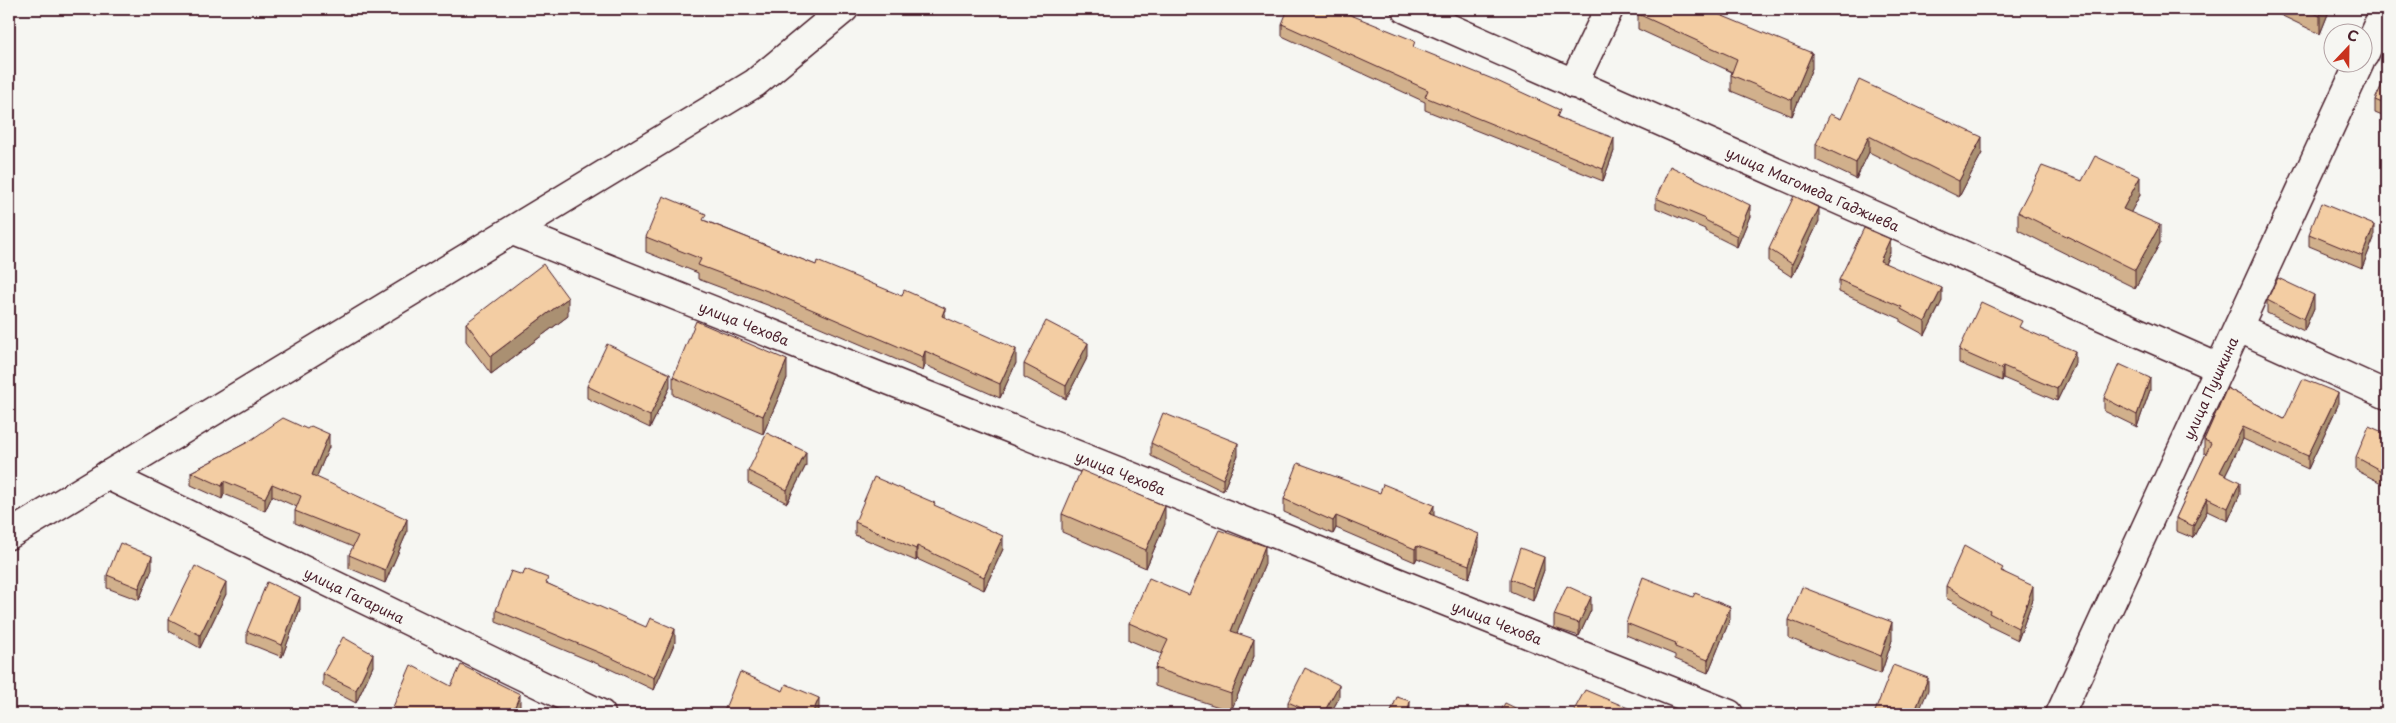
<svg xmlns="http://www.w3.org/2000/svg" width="2396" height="723" viewBox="0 0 2396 723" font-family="'Playpen Sans',sans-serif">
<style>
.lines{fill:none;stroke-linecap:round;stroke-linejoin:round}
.minor-casing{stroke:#4a1f2b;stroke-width:31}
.minor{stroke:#f6f6f2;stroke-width:28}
.wall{fill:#d1b08c;stroke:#4a1f2b}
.shaded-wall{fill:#aa9072;stroke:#4a1f2b}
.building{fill:#f3cda3;stroke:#4a1f2b}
.labels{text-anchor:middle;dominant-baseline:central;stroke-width:4.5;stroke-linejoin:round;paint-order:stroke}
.street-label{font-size:14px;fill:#4a1f2b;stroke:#f6f6f2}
</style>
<rect width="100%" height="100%" fill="#f6f6f2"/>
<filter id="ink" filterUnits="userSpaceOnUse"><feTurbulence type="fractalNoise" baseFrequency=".02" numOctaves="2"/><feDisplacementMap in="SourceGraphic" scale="10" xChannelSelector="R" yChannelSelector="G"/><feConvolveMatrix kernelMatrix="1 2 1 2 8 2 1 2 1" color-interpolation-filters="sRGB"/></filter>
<g filter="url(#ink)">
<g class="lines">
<defs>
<g id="minor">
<path id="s1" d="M 1406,9 L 2219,368"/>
<polyline points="2364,55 2385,9"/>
<polyline points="1573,84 1609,9"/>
<path id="s2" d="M 513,231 L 1729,714"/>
<polyline points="2239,328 2387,395"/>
<path id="s3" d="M 107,475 L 601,714"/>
<polyline points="9,535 755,83 844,9"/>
<path id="s4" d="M 2060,714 L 2360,62"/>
</g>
</defs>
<!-- minor casing -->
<use href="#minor" class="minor-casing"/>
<!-- minor -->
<use href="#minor" class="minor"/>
</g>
<!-- wall -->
<g class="wall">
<polygon points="1349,9 1349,14 1415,48 1560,118 1614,151 1603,181 1425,110 1425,102 1282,36 1282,24"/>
<polygon points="1724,9 1724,13 1723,16 1812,68 1792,116 1731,91 1731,75 1732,72 1638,29 1638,14"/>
<polygon points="2268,9 2330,9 2320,34"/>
<polygon points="2387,74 2387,118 2375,113 2375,100"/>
<polygon points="1841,119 1982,153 1959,197 1869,152 1856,179 1816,160 1816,144"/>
<polygon points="2082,181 2140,195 2130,212 2160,243 2135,288 2018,230 2018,212"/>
<polygon points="1656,198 1750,216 1737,247 1705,231 1705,229 1656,208"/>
<polygon points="706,221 945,317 1016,363 1000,398 925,365 923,371 778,309 698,279 698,273 646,252 646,237"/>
<polygon points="1819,221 1792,277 1769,262 1769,249"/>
<polygon points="2309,234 2374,238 2362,268 2309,246"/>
<polygon points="1890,252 1885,263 1942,301 1925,335 1901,322 1901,319 1839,292 1839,280"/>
<polygon points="2267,300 2314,308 2304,331 2267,313"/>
<polygon points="568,316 491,374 466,341 466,323"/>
<polygon points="2022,328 2075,364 2057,401 2003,378 2002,381 1959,363 1959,350"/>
<polygon points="1088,356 1066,399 1024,377 1024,364"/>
<polygon points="673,377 787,378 763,434 673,395"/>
<polygon points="587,386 670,387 650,428 587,398"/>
<polygon points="2227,388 2284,419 2338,405 2308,469 2243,439 2225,475 2240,494 2228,521 2207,511 2193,538 2176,531 2176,518 2206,454 2204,453 2204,440"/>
<polygon points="2150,390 2137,427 2104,411 2104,398"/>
<polygon points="2387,434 2387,486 2356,470 2356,457"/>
<polygon points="248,442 329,447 316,478 407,532 385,583 349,568 349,555 353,547 295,523 295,511 297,507 272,496 265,511 224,494 222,499 191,485 191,472"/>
<polygon points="1151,443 1238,455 1223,491 1151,456"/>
<polygon points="806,465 787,503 748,483 748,471"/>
<polygon points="1284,499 1434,516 1479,547 1469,578 1417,558 1415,562 1336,528 1333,534 1284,512"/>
<polygon points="935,506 1003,549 984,590 917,559 916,561 855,535 855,522"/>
<polygon points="1062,514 1165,524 1146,568 1062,532"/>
<polygon points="1265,564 1237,633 1254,656 1231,711 1155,686 1155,668 1162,654 1129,640 1129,623 1189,595"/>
<polygon points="152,569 139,600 107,588 107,575"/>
<polygon points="1544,570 1533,601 1510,591 1510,579"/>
<polygon points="2003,571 2033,599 2018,640 1989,626 1989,623 1946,598 1946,586"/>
<polygon points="548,584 675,642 654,690 610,669 496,622 496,610"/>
<polygon points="226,594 200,648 169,631 169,619"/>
<polygon points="300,609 282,657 247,643 247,631"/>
<polygon points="1591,610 1579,636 1554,628 1554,615"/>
<polygon points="1730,619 1708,673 1675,659 1675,655 1626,635 1626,623"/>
<polygon points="1789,620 1892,640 1881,674 1789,638"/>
<polygon points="373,666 356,703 323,686 323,674"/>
<polygon points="1339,698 1330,714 1288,714 1288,702"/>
<polygon points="724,711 819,711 818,714 724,714"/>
</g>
<!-- shaded-wall -->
<g class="shaded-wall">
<polygon points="1720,9 1724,9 1724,13 1718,29 1718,14"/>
<polygon points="2323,9 2330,9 2320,34 2320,16"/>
<polygon points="1812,53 1812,68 1792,116 1792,100"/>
<polygon points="1869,136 1869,152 1856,179 1856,163"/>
<polygon points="1982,137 1982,153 1959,197 1959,181"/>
<polygon points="1614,138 1614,151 1603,181 1603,169"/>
<polygon points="2140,177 2140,195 2123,227 2123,209"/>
<polygon points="1750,205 1750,216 1737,247 1737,236"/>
<polygon points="1819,208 1819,221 1792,277 1792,264"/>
<polygon points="2160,225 2160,243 2135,288 2135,270"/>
<polygon points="2374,225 2374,238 2362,268 2362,256"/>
<polygon points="1890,239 1890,252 1880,274 1880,261"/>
<polygon points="1942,288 1942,301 1925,335 1925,322"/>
<polygon points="2314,295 2314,308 2304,331 2304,319"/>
<polygon points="568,298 568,316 491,374 491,356"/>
<polygon points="945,308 945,322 942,316"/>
<polygon points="1088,343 1088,356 1066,399 1066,386"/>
<polygon points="1016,349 1016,363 1000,398 1000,384"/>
<polygon points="925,351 925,365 923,371 923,357"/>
<polygon points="2075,351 2075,364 2057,401 2057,389"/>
<polygon points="787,360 787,378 763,434 763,416"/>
<polygon points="2003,366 2003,378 2002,381 2002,369"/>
<polygon points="670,374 670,387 650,428 650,416"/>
<polygon points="2150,378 2150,390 2137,427 2137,415"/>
<polygon points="2338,393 2338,405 2308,469 2308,456"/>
<polygon points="2243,427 2243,439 2220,485 2220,472"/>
<polygon points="329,434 329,447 312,488 312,475"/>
<polygon points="1238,443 1238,455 1223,491 1223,479"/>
<polygon points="806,452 806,465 787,503 787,490"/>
<polygon points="224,481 224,494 222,499 222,486"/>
<polygon points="2240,482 2240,494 2228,521 2228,508"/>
<polygon points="272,484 272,496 265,511 265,498"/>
<polygon points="2207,498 2207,511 2193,538 2193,526"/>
<polygon points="1434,505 1434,518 1430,514"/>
<polygon points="1165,506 1165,524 1146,568 1146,550"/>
<polygon points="1336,516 1336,528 1333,534 1333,521"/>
<polygon points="407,519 407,532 385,583 385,570"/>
<polygon points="1479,534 1479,547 1469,578 1469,565"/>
<polygon points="1003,536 1003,549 984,590 984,577"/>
<polygon points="917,546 917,559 916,561 916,549"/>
<polygon points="1265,546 1265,564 1231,648 1231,631"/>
<polygon points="1417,546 1417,558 1415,562 1415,549"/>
<polygon points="152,556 152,569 139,600 139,588"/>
<polygon points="1544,557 1544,570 1533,601 1533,588"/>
<polygon points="226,582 226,594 200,648 200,635"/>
<polygon points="2033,586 2033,599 2018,640 2018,628"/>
<polygon points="300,597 300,609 282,657 282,645"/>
<polygon points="1591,597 1591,610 1579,636 1579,623"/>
<polygon points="1730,607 1730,619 1708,673 1708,660"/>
<polygon points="1892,622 1892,640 1881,674 1881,656"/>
<polygon points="675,629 675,642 654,690 654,678"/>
<polygon points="1254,639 1254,656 1231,711 1231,694"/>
<polygon points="373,654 373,666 356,703 356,690"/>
<polygon points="1928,678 1928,690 1918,714 1914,714"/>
<polygon points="1339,685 1339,698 1330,714 1323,714"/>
<polygon points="520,694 520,710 519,714 512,714"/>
<polygon points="819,698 819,711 818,714 812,714"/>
<polygon points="1410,701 1410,714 1407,714"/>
</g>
<!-- building -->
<g class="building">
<polygon points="1288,9 1348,9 1346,13 1415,41 1413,47 1495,80 1560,110 1557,117 1614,138 1603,169 1425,97 1428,90 1282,24"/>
<polygon points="1641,9 1720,9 1718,14 1812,53 1792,100 1731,75 1737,59 1638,14"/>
<polygon points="2306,9 2323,9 2320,16"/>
<polygon points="2387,74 2387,105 2375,100"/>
<polygon points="1859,80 1982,137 1959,181 1869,136 1856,163 1816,144 1830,114 1841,119"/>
<polygon points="2095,156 2140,177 2123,209 2160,225 2135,270 2018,212 2042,166 2082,181"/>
<polygon points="1670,166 1750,205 1737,236 1705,220 1706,219 1656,198"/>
<polygon points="663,196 706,214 703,220 816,265 817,261 902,296 904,290 945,308 942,316 1016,349 1000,384 925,351 923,357 778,295 698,265 701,259 646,237"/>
<polygon points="1794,196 1819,208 1792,264 1769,249"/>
<polygon points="2321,203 2374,225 2362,256 2309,234"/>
<polygon points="1864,228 1890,239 1880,261 1942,288 1925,322 1901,309 1902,307 1839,280"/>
<polygon points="543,264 568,298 491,356 466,323"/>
<polygon points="2278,278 2314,295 2304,319 2267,300"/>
<polygon points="1981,302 2022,321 2019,327 2075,351 2057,389 2003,366 2002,369 1959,350"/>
<polygon points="696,321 787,360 763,416 673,377"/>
<polygon points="1046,321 1088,343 1066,386 1024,364"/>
<polygon points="607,344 670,374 650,416 587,386"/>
<polygon points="2119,364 2150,378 2137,415 2104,398"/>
<polygon points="2303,379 2338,393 2308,456 2243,427 2220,472 2240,482 2228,508 2207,498 2193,526 2176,518 2211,443 2204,440 2227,388 2284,419"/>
<polygon points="1163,413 1238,443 1223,479 1151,443"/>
<polygon points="283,418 307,429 311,426 329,434 312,475 407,519 385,570 349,555 358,536 295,511 301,496 272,484 265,498 224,481 222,486 191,472 248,442"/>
<polygon points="2369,426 2387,434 2387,474 2356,457"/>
<polygon points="767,433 806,452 787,490 748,471"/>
<polygon points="1298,463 1380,493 1383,484 1434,505 1430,514 1479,534 1469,565 1417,546 1415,549 1336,516 1333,521 1284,499"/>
<polygon points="1081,470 1165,506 1146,550 1062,514"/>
<polygon points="874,477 935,503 934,505 1003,536 984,577 917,546 916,549 855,522"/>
<polygon points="1219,530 1265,546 1231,631 1254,639 1231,694 1155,668 1168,640 1129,623 1149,578 1189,595"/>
<polygon points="120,543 152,556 139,588 107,575"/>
<polygon points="1964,546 2003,568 2001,571 2033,586 2018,628 1989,613 1990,611 1946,586"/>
<polygon points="1520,548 1544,557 1533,588 1510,579"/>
<polygon points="195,566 226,582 200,635 169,619"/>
<polygon points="525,569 548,578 546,583 646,627 650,618 675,629 654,678 610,657 496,610 511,571 523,575"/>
<polygon points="1643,577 1693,597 1695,593 1730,607 1708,660 1675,647 1676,643 1626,623"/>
<polygon points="267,582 300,597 282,645 247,631"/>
<polygon points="1567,586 1591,597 1579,623 1554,615"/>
<polygon points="1802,587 1892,622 1881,656 1789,620"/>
<polygon points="343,637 373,654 356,690 323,674"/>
<polygon points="411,665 451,686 461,665 520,694 512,714 390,714"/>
<polygon points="1893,665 1928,678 1914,714 1874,714"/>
<polygon points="1305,668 1339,685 1323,714 1315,714 1288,702"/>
<polygon points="740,672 783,691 786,684 819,698 812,714 731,714 724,711"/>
<polygon points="1585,690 1628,708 1624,714 1572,714"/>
<polygon points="1397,697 1410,701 1407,714 1390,714"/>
<polygon points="1505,703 1528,714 1499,714"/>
</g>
</g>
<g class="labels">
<!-- street labels -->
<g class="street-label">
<text stroke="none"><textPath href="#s1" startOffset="445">улица Магомеда Гаджиева</textPath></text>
<text stroke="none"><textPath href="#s2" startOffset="249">улица Чехова</textPath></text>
<text stroke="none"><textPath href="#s4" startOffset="359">улица Пушкина</textPath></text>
<text stroke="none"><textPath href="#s2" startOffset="654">улица Чехова</textPath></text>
<text stroke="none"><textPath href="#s3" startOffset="275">улица Гагарина</textPath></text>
<text stroke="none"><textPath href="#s2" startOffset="1059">улица Чехова</textPath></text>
</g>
</g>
<!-- margin -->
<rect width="2396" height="723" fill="none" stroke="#f6f6f2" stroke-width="30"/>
<rect x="15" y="15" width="2366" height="693" fill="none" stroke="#4a1f2b" stroke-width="2" filter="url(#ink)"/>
<!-- north arrow -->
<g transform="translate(2348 48) rotate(22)"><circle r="24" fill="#f6f6f2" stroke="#b1a0a2"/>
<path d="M0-4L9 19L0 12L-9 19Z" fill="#c8321e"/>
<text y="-8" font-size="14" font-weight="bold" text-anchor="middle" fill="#4a1f2b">С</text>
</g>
</svg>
